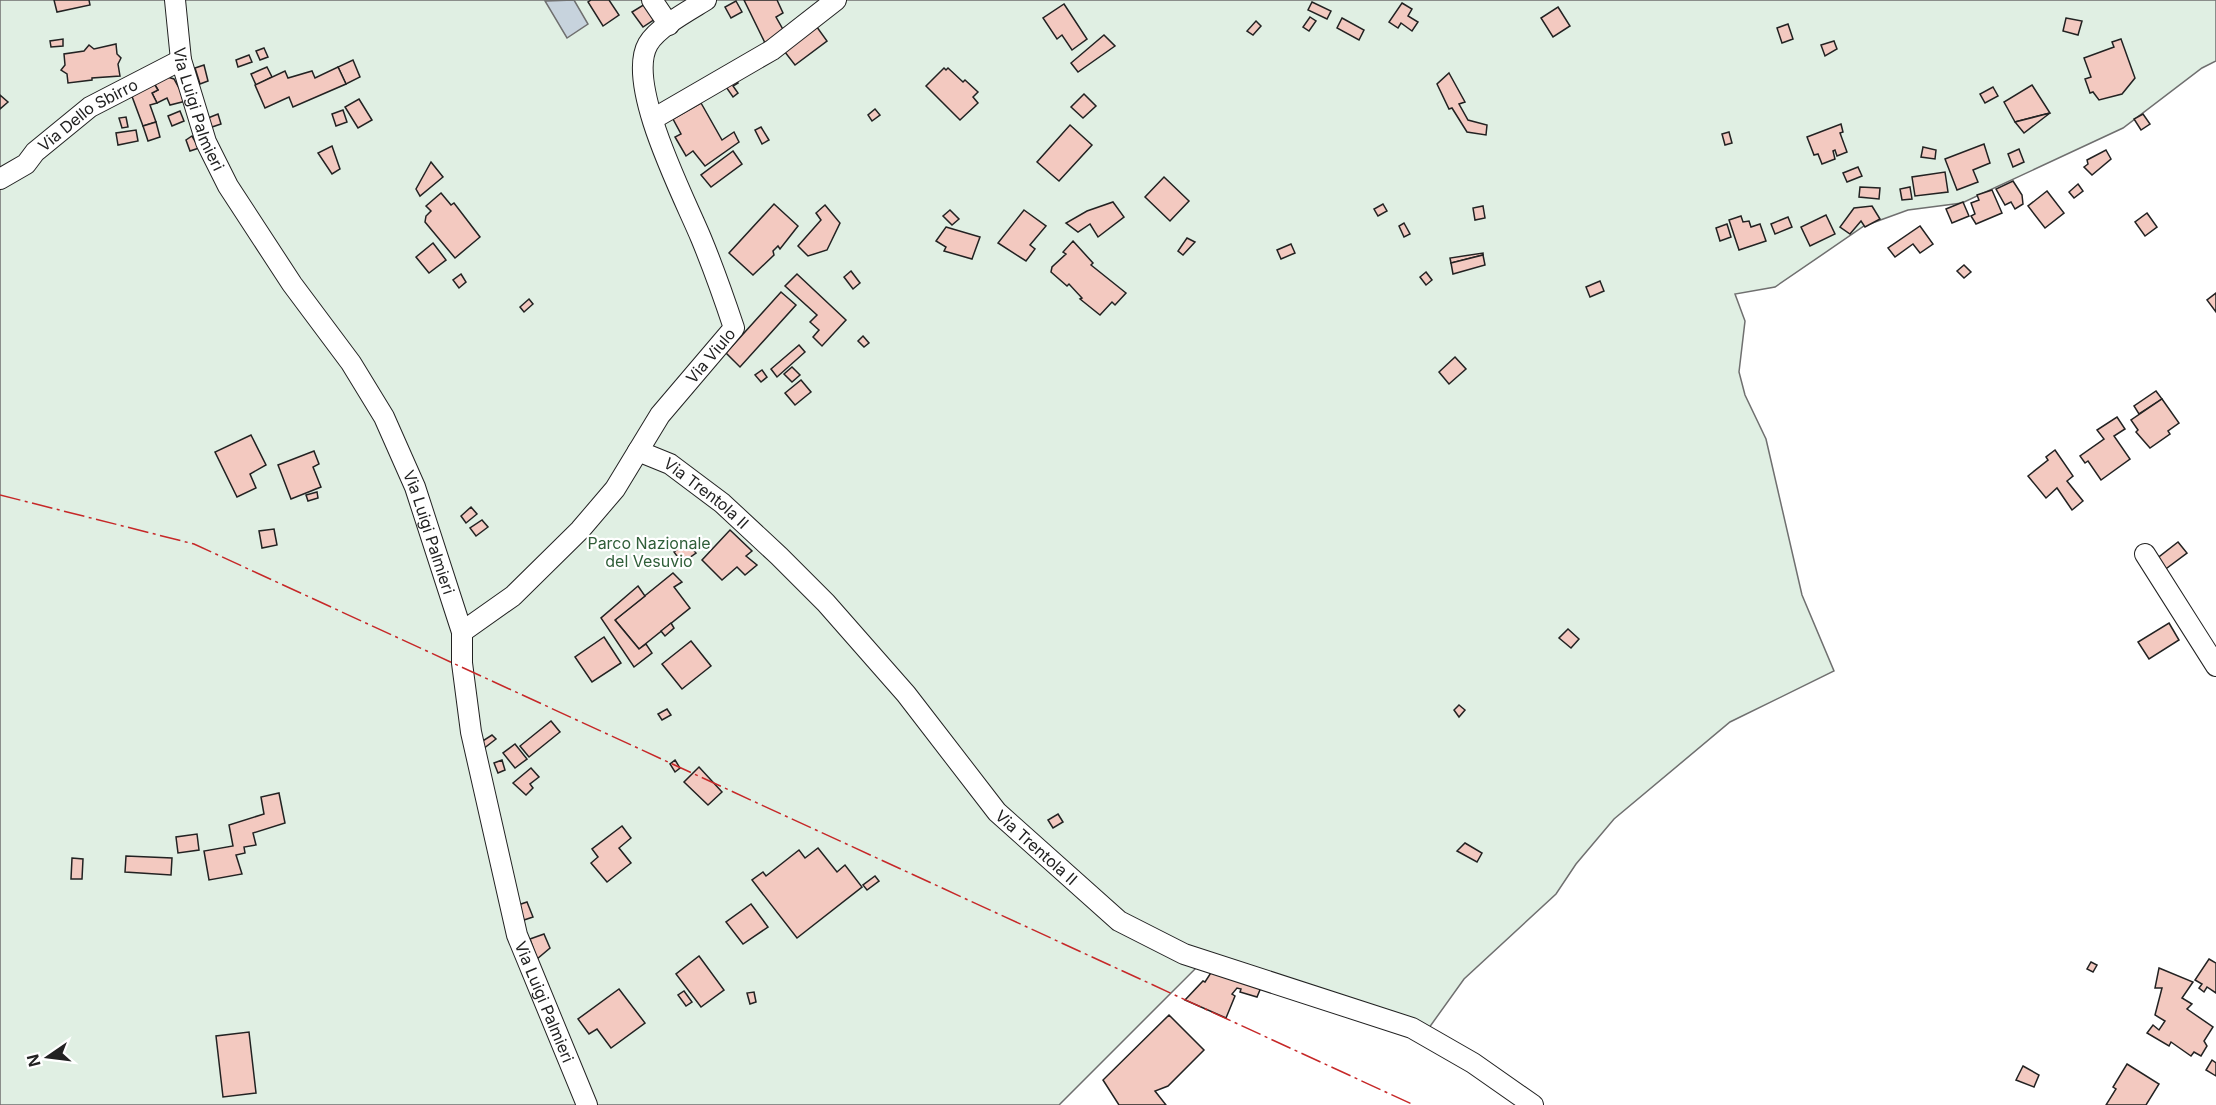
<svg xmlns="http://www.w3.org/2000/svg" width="2216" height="1105" viewBox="0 0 2216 1105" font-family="Inter,sans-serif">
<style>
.green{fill:#e0efe3;stroke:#6f6f6f;stroke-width:1.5}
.water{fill:#c7d3dd;stroke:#6f6f6f;stroke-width:1.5}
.building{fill:#f3c9c0;stroke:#222;stroke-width:1.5}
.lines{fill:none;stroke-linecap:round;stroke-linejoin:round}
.minor-casing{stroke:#222;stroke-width:22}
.minor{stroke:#fff;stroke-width:20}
.power{stroke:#c62828;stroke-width:1.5;stroke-dasharray:21 4.5 3 4.5;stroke-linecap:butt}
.labels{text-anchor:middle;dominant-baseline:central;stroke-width:4.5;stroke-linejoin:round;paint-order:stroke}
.street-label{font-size:16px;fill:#222;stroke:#fff}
.park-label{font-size:16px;fill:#2f5e38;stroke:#fff}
</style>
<rect width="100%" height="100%" fill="#fff"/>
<!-- green -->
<polygon class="green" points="0,0 2216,0 2216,61 2202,68 2123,128 1962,203 1908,210 1864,226 1775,287 1735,294 1745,321 1739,372 1745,395 1766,439 1802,595 1834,671 1730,722 1614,819 1576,864 1556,894 1464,979 1421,1039 1200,964 1059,1105 0,1105"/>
<!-- water -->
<polygon class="water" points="574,0 588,24 567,38 545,1"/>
<!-- building -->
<g class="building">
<polygon points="54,0 89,0 90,5 57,12"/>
<polygon points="591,0 609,0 619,15 603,26 588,2"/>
<polygon points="744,0 777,0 783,13 776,17 785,33 766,45"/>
<polygon points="736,1 742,12 731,18 725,7"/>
<polygon points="1312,2 1331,11 1327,19 1308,10"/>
<polygon points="1402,3 1412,9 1408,16 1418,22 1412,31 1401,23 1398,28 1389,22"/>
<polygon points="645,4 655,19 643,27 632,12"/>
<polygon points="1064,4 1087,39 1072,50 1062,35 1057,39 1043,18"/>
<polygon points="1558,7 1570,26 1553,37 1541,18"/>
<polygon points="1310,17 1316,21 1309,31 1303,27"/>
<polygon points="1342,18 1364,30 1359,40 1337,28"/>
<polygon points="2066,18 2082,21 2078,35 2063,31"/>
<polygon points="1256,21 1261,26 1253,35 1247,31"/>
<polygon points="814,23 827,41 795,65 781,47"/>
<polygon points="1788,24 1793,39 1782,43 1777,28"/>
<polygon points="1104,35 1115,46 1078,72 1071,63"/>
<polygon points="63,39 63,46 51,47 50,41"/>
<polygon points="2121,39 2135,78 2122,94 2099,100 2093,92 2090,93 2085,79 2091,77 2084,58 2114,47 2112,42"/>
<polygon points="1834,41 1837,49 1825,56 1821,45"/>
<polygon points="116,44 117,54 121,58 118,64 120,76 92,78 92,80 68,83 67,74 61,70 65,65 64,54 84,51 89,45 94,49"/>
<polygon points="264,48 268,57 260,60 256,51"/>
<polygon points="249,55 252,62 238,67 236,60"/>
<polygon points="353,60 360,77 346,84 338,67"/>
<polygon points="204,65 208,81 200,84 195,68"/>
<polygon points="267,67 272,77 256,85 251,74"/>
<polygon points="338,67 346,84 293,107 289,97 265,108 255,85 285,71 288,78 312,71 315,78"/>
<polygon points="944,68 946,70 948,68 963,82 965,80 978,92 973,97 978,103 960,120 926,86"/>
<polygon points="1449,73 1465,102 1459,104 1468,120 1487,125 1486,135 1467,132 1452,108 1449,109 1437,84"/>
<polygon points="161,75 174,79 186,101 170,105 167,98 157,103 152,93 158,90 152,80"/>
<polygon points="734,77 738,83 733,86 738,93 733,97 724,84"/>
<polygon points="152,80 158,90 152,93 157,103 150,105 156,122 143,126 130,91"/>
<polygon points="2032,85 2050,113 2015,122 2004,102"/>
<polygon points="1993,87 1998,96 1985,103 1980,94"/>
<polygon points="1084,94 1096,106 1083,118 1071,107"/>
<polygon points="0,95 8,102 0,109"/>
<polygon points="359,99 372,120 358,128 345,107"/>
<polygon points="701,103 722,140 734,132 739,142 705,166 693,151 686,156 675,137 681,134 673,119"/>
<polygon points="875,109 880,115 872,121 868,115"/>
<polygon points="343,110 347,122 336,126 332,114"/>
<polygon points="180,111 184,121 172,126 168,116"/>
<polygon points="2050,113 2024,133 2015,122"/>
<polygon points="218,114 221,124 212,127 208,118"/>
<polygon points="2143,114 2150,124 2141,130 2134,119"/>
<polygon points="126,117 128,127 122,128 119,118"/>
<polygon points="156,122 160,137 148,141 143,126"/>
<polygon points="1841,124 1843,132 1840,133 1847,152 1837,156 1835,150 1833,151 1835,159 1822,164 1818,154 1814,155 1807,137"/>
<polygon points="1070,125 1092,145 1059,181 1037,162"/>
<polygon points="761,127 769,140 762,144 755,130"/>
<polygon points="136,130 138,141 118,145 116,133"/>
<polygon points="1729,132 1732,143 1725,145 1722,134"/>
<polygon points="192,136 199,148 190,151 186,140"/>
<polygon points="1984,144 1990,163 1973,170 1978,182 1957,190 1945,159"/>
<polygon points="332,146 340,169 332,174 318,153"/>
<polygon points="1923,147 1936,150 1935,159 1921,157"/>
<polygon points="2019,149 2024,162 2013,167 2008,154"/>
<polygon points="2106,150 2111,159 2092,175 2084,167 2088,164 2087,160"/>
<polygon points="733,151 742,164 711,187 701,175"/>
<polygon points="431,162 443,177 420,196 416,189"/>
<polygon points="1858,167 1862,176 1847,182 1843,173"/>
<polygon points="1945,172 1948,192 1915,196 1912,177"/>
<polygon points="1164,177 1189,201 1170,221 1145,197"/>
<polygon points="2013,181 2022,195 2023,204 2015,209 2011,202 2005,205 1996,189"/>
<polygon points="2078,184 2083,191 2074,198 2069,192"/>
<polygon points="1860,187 1880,188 1879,199 1859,197"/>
<polygon points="1910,187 1912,199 1902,200 1900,189"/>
<polygon points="1992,190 2002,213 1976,224 1971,216 1975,214 1971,203 1979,200 1977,195"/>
<polygon points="2047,191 2064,213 2045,228 2028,206"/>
<polygon points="441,193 451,205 454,203 480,237 455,258 425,222 426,216 431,211 426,206"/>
<polygon points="1113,202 1124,217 1098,237 1090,224 1078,232 1066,223 1087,211"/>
<polygon points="1963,202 1969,216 1952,223 1946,209"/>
<polygon points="774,204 798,226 780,249 778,246 773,251 774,255 753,275 729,253"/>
<polygon points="1383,204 1387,211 1378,216 1374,209"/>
<polygon points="825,205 840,223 827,250 808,256 798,246 821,220 816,213"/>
<polygon points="1483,206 1485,218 1475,220 1473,208"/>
<polygon points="1872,206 1880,219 1865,227 1861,221 1850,234 1840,227 1854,208"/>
<polygon points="950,210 959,219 952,225 943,216"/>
<polygon points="1024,210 1046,226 1030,245 1035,249 1026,261 998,243"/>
<polygon points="2147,213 2157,227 2145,236 2135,222"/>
<polygon points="1826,215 1835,234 1810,246 1801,227"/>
<polygon points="1741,216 1743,222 1749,221 1751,227 1760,224 1766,241 1739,250 1729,220"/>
<polygon points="1788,217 1792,227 1775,234 1771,224"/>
<polygon points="1404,223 1410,234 1404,237 1399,226"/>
<polygon points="1727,224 1731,237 1720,241 1716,228"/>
<polygon points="1920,226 1933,244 1920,253 1913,244 1895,257 1888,248"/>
<polygon points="946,227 980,237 972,259 944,251 946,247 936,241"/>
<polygon points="1187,238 1195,242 1183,255 1178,251"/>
<polygon points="1073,241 1093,263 1091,265 1126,293 1115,305 1112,302 1100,315 1080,299 1082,298 1069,284 1067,286 1051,272 1052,267 1066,254 1063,252"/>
<polygon points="433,243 446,260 429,273 416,257"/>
<polygon points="1291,244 1295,253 1281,259 1277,250"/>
<polygon points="1483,253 1483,255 1451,263 1450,258"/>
<polygon points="1483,255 1485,265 1453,274 1451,263"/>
<polygon points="1964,265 1971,272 1964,278 1957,271"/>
<polygon points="851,271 860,283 853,289 844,277"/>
<polygon points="1426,272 1432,280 1426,285 1420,277"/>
<polygon points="461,274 466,282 459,288 453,280"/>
<polygon points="797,274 846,320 822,346 813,337 819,330 810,322 817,315 785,286"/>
<polygon points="1600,281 1604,291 1590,297 1586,287"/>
<polygon points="781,292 796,305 740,367 726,353"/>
<polygon points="2216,293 2216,312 2207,300"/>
<polygon points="529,299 533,304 524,312 520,307"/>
<polygon points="863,336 869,343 864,347 858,341"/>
<polygon points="799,345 805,352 777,377 771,369"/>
<polygon points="1455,357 1466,369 1449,384 1439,372"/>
<polygon points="792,367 800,375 792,382 784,374"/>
<polygon points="762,370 767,377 761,382 755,375"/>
<polygon points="801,380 811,392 795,405 785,393"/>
<polygon points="2156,391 2162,399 2139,414 2134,406"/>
<polygon points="2162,399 2179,423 2168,431 2170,434 2150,448 2136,432 2138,430 2131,420"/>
<polygon points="2117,417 2125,429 2114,436 2130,459 2101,480 2088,461 2085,463 2080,456 2104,439 2097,430"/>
<polygon points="251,435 266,465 250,474 256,488 237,497 215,452"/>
<polygon points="2055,450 2073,476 2067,481 2083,501 2072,510 2057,488 2046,498 2028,476 2048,460 2046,457"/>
<polygon points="314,451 319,464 313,467 321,487 291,499 278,465"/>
<polygon points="317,492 318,498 308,501 306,495"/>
<polygon points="471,507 477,514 466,523 461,516"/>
<polygon points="482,520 488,527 476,536 470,528"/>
<polygon points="274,529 277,545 262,548 259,531"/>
<polygon points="730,530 752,551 746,556 757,565 745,575 737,567 722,580 702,560"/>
<polygon points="687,542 696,553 682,563 674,552"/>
<polygon points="2178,542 2187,553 2163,571 2155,560"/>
<polygon points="673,573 682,582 674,587 690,608 639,649 615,620"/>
<polygon points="638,586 645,596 615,620 639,649 646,644 652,653 634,667 601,618"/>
<polygon points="671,623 674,628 665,636 661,631"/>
<polygon points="2169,623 2179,640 2149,659 2138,642"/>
<polygon points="1568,629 1579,639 1571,648 1559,638"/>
<polygon points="604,637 621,663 592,682 575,657"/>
<polygon points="691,641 711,666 682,689 662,664"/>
<polygon points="1459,705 1465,710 1459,717 1454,710"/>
<polygon points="667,709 671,715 662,720 658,714"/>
<polygon points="551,721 560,732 529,757 520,746"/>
<polygon points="492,735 496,739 483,749 481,742"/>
<polygon points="515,744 527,759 515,768 503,753"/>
<polygon points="502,760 505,770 498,773 494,763"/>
<polygon points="675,760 680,768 675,772 670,764"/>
<polygon points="699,767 722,792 708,805 684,782"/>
<polygon points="531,768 539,777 530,784 533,788 526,795 513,783"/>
<polygon points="279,793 285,823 253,833 256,845 244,847 245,853 236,855 242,874 209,880 204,851 233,846 229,825 264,814 261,797"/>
<polygon points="1058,814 1063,822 1053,828 1048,820"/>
<polygon points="622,826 631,838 619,848 631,863 607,882 591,863 598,857 592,849"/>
<polygon points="197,834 199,850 178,853 176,837"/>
<polygon points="1465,843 1482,853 1477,862 1457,851"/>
<polygon points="818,848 837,872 845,865 862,887 797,938 752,880 763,872 766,876 799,850 805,858"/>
<polygon points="126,856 172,858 171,875 125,872"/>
<polygon points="72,858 83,859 82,879 71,879"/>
<polygon points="875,876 879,881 867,890 863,885"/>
<polygon points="527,902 533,917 524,920 518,905"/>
<polygon points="751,904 768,927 743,944 726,922"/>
<polygon points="544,934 550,948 537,959 530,939"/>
<polygon points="699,956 724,990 701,1007 676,974"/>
<polygon points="2209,959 2216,963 2216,993 2207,987 2204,992 2199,988 2202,984 2195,980"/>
<polygon points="2091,962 2097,965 2093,972 2087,969"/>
<polygon points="2159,968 2193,982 2182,998 2192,1004 2187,1009 2213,1027 2204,1041 2207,1046 2201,1056 2194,1052 2191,1056 2171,1042 2169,1046 2147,1033 2153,1025 2159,1030 2165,1021 2155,1015 2162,988 2155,988"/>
<polygon points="1212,971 1262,985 1257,997 1240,992 1241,989 1237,988 1232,994 1235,996 1226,1018 1185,1000 1203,981 1205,982"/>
<polygon points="619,989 645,1023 611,1048 597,1029 589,1034 578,1019"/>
<polygon points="684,991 692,1002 686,1006 678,995"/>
<polygon points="754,992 756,1002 750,1004 747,993"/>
<polygon points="1169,1015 1204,1050 1168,1086 1155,1091 1166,1105 1119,1105 1103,1080"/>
<polygon points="249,1032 256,1093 223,1097 216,1036"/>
<polygon points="2212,1060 2216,1063 2216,1076 2206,1070"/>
<polygon points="2127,1064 2159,1084 2146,1105 2106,1105 2116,1089 2113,1087"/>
<polygon points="2023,1066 2039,1075 2034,1087 2016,1080"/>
</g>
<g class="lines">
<defs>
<g id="minor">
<path id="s1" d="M 175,0 L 181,60 L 206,142 L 228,186 L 292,284 L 351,363 L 384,417 L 415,487 L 462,632 L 462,663 L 471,732 L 517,935 L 587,1105"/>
<polyline points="652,0 669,25"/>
<polyline points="653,119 772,50 836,0"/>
<path id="s2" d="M 0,179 L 26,164 L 35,152 L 90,107 L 181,60"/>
<path id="s3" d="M 638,451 L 670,464 L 722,503 L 779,556 L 826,603 L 906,694 L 997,812 L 1119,921 L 1184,954 L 1412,1028 L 1473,1063 L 1533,1105"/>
<polyline points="2145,554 2216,666"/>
<path id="s4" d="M 462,632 L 513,596 L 580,530 L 615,489 L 660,415 L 734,328 C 724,298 713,267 701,238 C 684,197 625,84 648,44 C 658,27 690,10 706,0"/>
</g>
</defs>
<!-- minor casing -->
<use href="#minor" class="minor-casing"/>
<!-- minor -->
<use href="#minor" class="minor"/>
<!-- power -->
<polyline class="power" points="0,495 194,544 1414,1105"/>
</g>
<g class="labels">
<!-- street labels -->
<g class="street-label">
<text stroke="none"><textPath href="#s1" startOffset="112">Via Luigi Palmieri</textPath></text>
<text stroke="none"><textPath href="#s2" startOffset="110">Via Dello Sbirro</textPath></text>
<text stroke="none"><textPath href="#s4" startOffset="375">Via Viulo</textPath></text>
<text stroke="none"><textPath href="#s3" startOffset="81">Via Trentola II</textPath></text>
<text stroke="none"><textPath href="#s1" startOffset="598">Via Luigi Palmieri</textPath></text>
<text stroke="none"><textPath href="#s3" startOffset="567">Via Trentola II</textPath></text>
<text stroke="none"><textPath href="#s1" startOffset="1084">Via Luigi Palmieri</textPath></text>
</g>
<!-- park labels -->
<g class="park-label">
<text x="649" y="543">Parco Nazionale<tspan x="649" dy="18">del Vesuvio</tspan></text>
</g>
</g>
<!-- north arrow -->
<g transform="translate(48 1057) rotate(256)" stroke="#ffffff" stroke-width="4.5" paint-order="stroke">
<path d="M0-4.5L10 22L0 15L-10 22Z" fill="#222222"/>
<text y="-9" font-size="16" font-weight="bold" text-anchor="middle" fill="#222222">N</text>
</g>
</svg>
